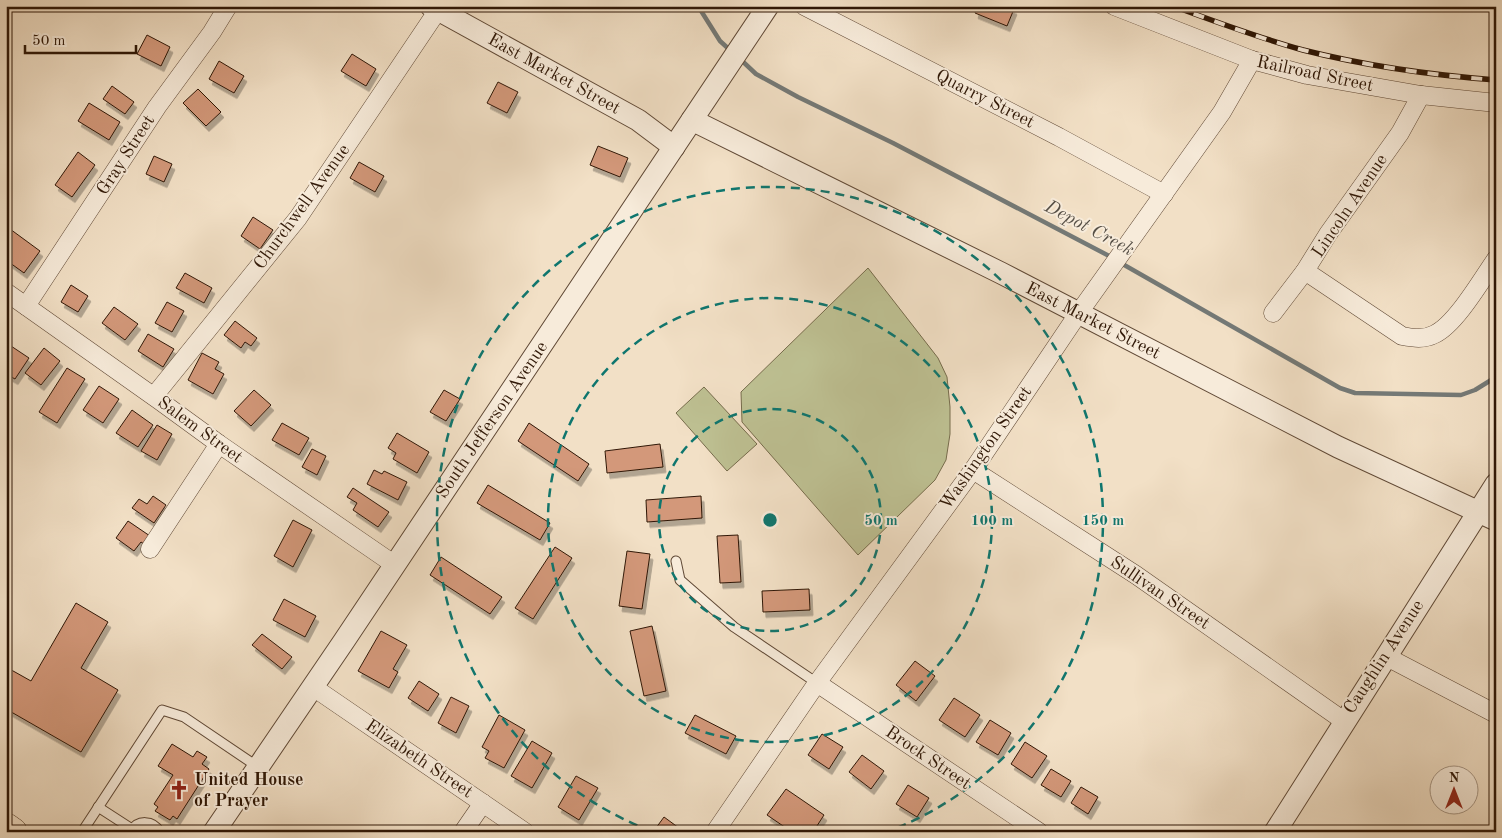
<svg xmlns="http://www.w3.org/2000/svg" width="1502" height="838" viewBox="0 0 1502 838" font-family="'Old Standard TT',serif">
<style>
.green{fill:#bec193;stroke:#766c4c}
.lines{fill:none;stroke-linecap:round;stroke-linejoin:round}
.stream{stroke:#747976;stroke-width:4.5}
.building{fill:#d3987a;stroke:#2f1706;filter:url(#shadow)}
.service-casing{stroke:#604936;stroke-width:11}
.minor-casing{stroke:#604936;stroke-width:19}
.tertiary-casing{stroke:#604936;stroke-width:23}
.primary-casing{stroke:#2f1706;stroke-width:29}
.service{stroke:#f7ebda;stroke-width:9}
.minor{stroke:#f7ebda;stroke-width:18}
.tertiary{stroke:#f7ebda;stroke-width:21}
.primary{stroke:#f2e0c6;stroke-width:28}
.rail-casing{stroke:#2f1706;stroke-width:5.5}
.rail{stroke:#f7ebda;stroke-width:4;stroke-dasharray:11;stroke-linecap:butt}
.ring{fill:none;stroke:#0f766e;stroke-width:2.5;stroke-dasharray:9 6}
.labels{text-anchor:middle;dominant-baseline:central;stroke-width:4;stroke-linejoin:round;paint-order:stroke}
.street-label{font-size:18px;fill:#2f1706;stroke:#f7ebda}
.poi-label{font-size:18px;font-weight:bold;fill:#2f1706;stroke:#f7ebda;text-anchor:start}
.water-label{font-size:19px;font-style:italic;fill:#575047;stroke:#f7ebda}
.centre{fill:#0f766e;stroke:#f7ebda;stroke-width:2.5}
.ring-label{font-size:15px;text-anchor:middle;font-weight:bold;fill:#0f766e;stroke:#f7ebda;stroke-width:4;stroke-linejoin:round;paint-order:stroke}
</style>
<defs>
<filter id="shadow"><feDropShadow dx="3" dy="5.5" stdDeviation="0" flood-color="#0004"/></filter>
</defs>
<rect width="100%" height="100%" fill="#f2e0c6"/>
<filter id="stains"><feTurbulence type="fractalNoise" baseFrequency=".004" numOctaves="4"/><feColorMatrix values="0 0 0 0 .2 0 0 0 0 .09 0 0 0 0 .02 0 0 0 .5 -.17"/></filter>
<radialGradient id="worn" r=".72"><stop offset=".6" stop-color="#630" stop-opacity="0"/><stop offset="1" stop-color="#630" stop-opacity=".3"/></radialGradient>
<!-- green -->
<g class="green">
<polygon points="868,268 938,358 947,377 950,407 950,434 946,460 935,480 858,555 742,422 741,392"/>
<polygon points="704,387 757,444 727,471 676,413"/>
</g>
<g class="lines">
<!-- stream -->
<g class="stream">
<polyline points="698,6 720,41 731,51"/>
<polyline points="739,58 756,74 798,97 893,143 1113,258"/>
<polyline points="1119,262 1340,388 1355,393 1461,395 1475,390 1496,377"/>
</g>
</g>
<!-- building -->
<g class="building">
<polygon points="977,6 1008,6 1014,9 1007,26 975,13"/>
<polygon points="147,35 170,47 161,66 137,54"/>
<polygon points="352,54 376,69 366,86 341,71"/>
<polygon points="219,61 244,76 234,93 209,79"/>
<polygon points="498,82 518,92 507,113 487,103"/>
<polygon points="112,86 134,102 125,114 103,99"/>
<polygon points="198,89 221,112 206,126 183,103"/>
<polygon points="89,103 120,122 109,140 78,121"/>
<polygon points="598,146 628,158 620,177 590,165"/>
<polygon points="78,152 95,165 72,197 55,185"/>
<polygon points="154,156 172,164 164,182 146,174"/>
<polygon points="359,162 384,176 375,192 350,178"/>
<polygon points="253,217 273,230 260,249 241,236"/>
<polygon points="10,229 40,251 24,273 6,260 6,234"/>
<polygon points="185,273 212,288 204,303 176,288"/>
<polygon points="71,285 88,296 78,312 61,302"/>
<polygon points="167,302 184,311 172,332 155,323"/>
<polygon points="114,307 138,324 125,340 102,323"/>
<polygon points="235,321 257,338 251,346 245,342 241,348 224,335"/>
<polygon points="148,334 174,349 163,367 138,351"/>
<polygon points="8,344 29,358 15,379 6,374 6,347"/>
<polygon points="44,348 60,361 41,385 25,373"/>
<polygon points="202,353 219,362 215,369 224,374 213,394 188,380"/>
<polygon points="67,368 85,379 57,423 39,412"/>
<polygon points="99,386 119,399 103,423 83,410"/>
<polygon points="254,390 271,405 251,426 234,411"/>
<polygon points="444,390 460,399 446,421 430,412"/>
<polygon points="132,410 153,425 138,447 116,433"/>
<polygon points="282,423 309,438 299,455 272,440"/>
<polygon points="529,423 589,464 578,481 518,441"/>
<polygon points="157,425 172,434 157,460 141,451"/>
<polygon points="397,433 429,452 417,473 393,459 396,453 388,448"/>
<polygon points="660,444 663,467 607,473 605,451"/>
<polygon points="312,449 326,456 317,475 302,467"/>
<polygon points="374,470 382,474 384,471 407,482 398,500 367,484"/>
<polygon points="488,485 550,523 540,540 477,503"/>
<polygon points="353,488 389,512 378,527 353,510 357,503 347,497"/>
<polygon points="153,496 166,505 154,523 132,508 139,499 147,504"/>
<polygon points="701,496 702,518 647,522 646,500"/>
<polygon points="293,520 312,530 293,567 274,556"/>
<polygon points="128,521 150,536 144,544 141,542 134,551 116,538"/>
<polygon points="738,535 741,582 720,583 717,536"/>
<polygon points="555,547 572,558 533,619 515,608"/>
<polygon points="627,551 650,554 642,609 619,606"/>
<polygon points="441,557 502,597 490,614 430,575"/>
<polygon points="809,589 810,610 763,612 762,591"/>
<polygon points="284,599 316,616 305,637 273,620"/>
<polygon points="76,603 108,622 81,668 118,690 81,752 6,709 6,667 31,681"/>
<polygon points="652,626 666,691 644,696 630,631"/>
<polygon points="381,631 407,645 393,669 398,672 389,688 358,671"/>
<polygon points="262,634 292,657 282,669 252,645"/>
<polygon points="915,661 935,676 916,701 896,685"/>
<polygon points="419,681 439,694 428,711 408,698"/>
<polygon points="451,697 469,706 456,733 438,723"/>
<polygon points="954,698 980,715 965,737 939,720"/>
<polygon points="499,715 525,730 504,768 485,758 489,751 482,747"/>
<polygon points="695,715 736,736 726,754 685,733"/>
<polygon points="990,720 1011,733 998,755 976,742"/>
<polygon points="822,734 843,747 829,769 808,755"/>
<polygon points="532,741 552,753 532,788 511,776"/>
<polygon points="1025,742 1047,756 1032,778 1011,764"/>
<polygon points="172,744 193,757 197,751 207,757 202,764 209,769 177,819 173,816 170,820 155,811 158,807 154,804 173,775 158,766"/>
<polygon points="862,755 884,771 871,789 849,772"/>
<polygon points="1051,769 1071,781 1061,797 1041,785"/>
<polygon points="576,776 598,788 579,820 558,807"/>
<polygon points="908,785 929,798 917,817 896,804"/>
<polygon points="1081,787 1098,797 1088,814 1071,803"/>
<polygon points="786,789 824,815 813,832 792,832 767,815"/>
<polygon points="664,817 679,828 676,832 653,832"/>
</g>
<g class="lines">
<defs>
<g id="service">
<polyline points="676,561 680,580 734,627 817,683"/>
<polyline points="98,807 132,829"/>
<polyline points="82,832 162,710 184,717 258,767"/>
<path d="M 130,832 C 138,819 153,820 160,832"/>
</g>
<g id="minor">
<polyline points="804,6 1059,137 1164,194"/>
<polyline points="1114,6 1252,60 1307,75 1421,95 1496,103"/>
<path d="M 1305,271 L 1402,336 C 1413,338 1424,340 1435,334 C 1456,324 1482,279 1496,259"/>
<polyline points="6,292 160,401 219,444 395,565"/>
<polyline points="26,306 157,107 212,32 228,6"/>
<polyline points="1273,313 1305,271 1328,234 1400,133 1421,95"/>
<polyline points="154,396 298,218 438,10"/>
<polyline points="973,470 1136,575 1344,721"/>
<polyline points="150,549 219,444"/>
<polyline points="1385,656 1496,714"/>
<polyline points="817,683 1039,832"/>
<polyline points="313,687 525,832"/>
<polyline points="463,832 483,803"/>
<polyline points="715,832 817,683 973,470 1078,314 1222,112 1252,60"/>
</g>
<g id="tertiary">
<polyline points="431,6 638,120 674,147"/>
<polyline points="692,120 1001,273 1338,447 1496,520"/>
<polyline points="214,832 344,641 768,6"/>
<polyline points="1275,832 1496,484"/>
</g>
<polyline id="primary" points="6,827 13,832"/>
</defs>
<!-- service casing -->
<use href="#service" class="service-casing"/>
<!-- minor casing -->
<use href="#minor" class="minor-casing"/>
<!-- tertiary casing -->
<use href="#tertiary" class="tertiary-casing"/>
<!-- primary casing -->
<use href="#primary" class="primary-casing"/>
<!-- service -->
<use href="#service" class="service"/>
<!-- minor -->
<use href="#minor" class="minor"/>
<!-- tertiary -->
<use href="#tertiary" class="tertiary"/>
<!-- primary -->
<use href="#primary" class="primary"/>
<defs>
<path id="rail" d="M 1173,6 C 1216,22 1259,38 1303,50 C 1366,66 1431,75 1496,80"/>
</defs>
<!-- rail casing -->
<use href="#rail" class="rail-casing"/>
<!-- rail -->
<use href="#rail" class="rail"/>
</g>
<!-- distance rings -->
<g class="ring">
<circle cx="770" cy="520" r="111"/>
<circle cx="770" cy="520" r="222"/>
<path d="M651 831A333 333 0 1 1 889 831"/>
</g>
<!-- icons -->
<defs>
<symbol id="church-bare" viewBox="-9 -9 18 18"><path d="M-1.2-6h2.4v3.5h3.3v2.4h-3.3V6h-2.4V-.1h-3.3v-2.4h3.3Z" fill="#8f2418" stroke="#f7ebda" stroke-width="2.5" paint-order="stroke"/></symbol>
</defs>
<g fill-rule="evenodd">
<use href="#church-bare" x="165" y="776" width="28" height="28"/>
</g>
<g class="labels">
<!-- street labels -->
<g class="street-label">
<text transform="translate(554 74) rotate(29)">East Market Street</text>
<text transform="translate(1315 74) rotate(12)">Railroad Street</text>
<text transform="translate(985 99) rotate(27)">Quarry Street</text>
<text transform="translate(126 155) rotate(-57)">Gray Street</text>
<text transform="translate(1350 206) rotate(-56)">Lincoln Avenue</text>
<text transform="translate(302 207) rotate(-54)">Churchwell Avenue</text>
<text transform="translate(1093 321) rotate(27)">East Market Street</text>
<text transform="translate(492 420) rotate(-56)">South Jefferson Avenue</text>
<text transform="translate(200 430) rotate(36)">Salem Street</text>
<text transform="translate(986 448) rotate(-55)">Washington Street</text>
<text transform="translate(1160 593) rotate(34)">Sullivan Street</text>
<text transform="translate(1384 657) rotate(-57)">Caughlin Avenue</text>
<text transform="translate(928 758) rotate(34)">Brock Street</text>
<text transform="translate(419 759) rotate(34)">Elizabeth Street</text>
</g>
<!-- poi labels -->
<g class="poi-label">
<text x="194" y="780">United House<tspan x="194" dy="21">of Prayer</tspan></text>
</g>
<!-- water labels -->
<g class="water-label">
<text transform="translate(1089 229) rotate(28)">Depot Creek</text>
</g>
</g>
<circle cx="770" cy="520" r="8" class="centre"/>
<g class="ring-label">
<text x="881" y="525">50 m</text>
<text x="992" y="525">100 m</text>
<text x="1103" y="525">150 m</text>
</g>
<!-- margin -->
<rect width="1502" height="838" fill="none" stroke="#f2e0c6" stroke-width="25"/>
<rect x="8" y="8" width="1487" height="823" fill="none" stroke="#2f1706" stroke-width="2.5"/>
<rect x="12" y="12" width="1477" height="813" fill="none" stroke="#2f1706"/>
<!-- north arrow -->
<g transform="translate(1454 790)"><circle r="24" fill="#f7ebda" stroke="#a79685"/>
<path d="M0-4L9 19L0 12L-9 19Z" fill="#8f2418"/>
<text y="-8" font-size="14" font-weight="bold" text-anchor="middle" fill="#2f1706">N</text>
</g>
<!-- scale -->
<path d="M25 45v8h111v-8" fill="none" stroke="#2f1706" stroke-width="2.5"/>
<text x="32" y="45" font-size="15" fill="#2f1706" stroke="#f7ebda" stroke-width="4" paint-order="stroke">50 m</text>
<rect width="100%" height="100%" filter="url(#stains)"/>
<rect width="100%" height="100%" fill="url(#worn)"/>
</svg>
